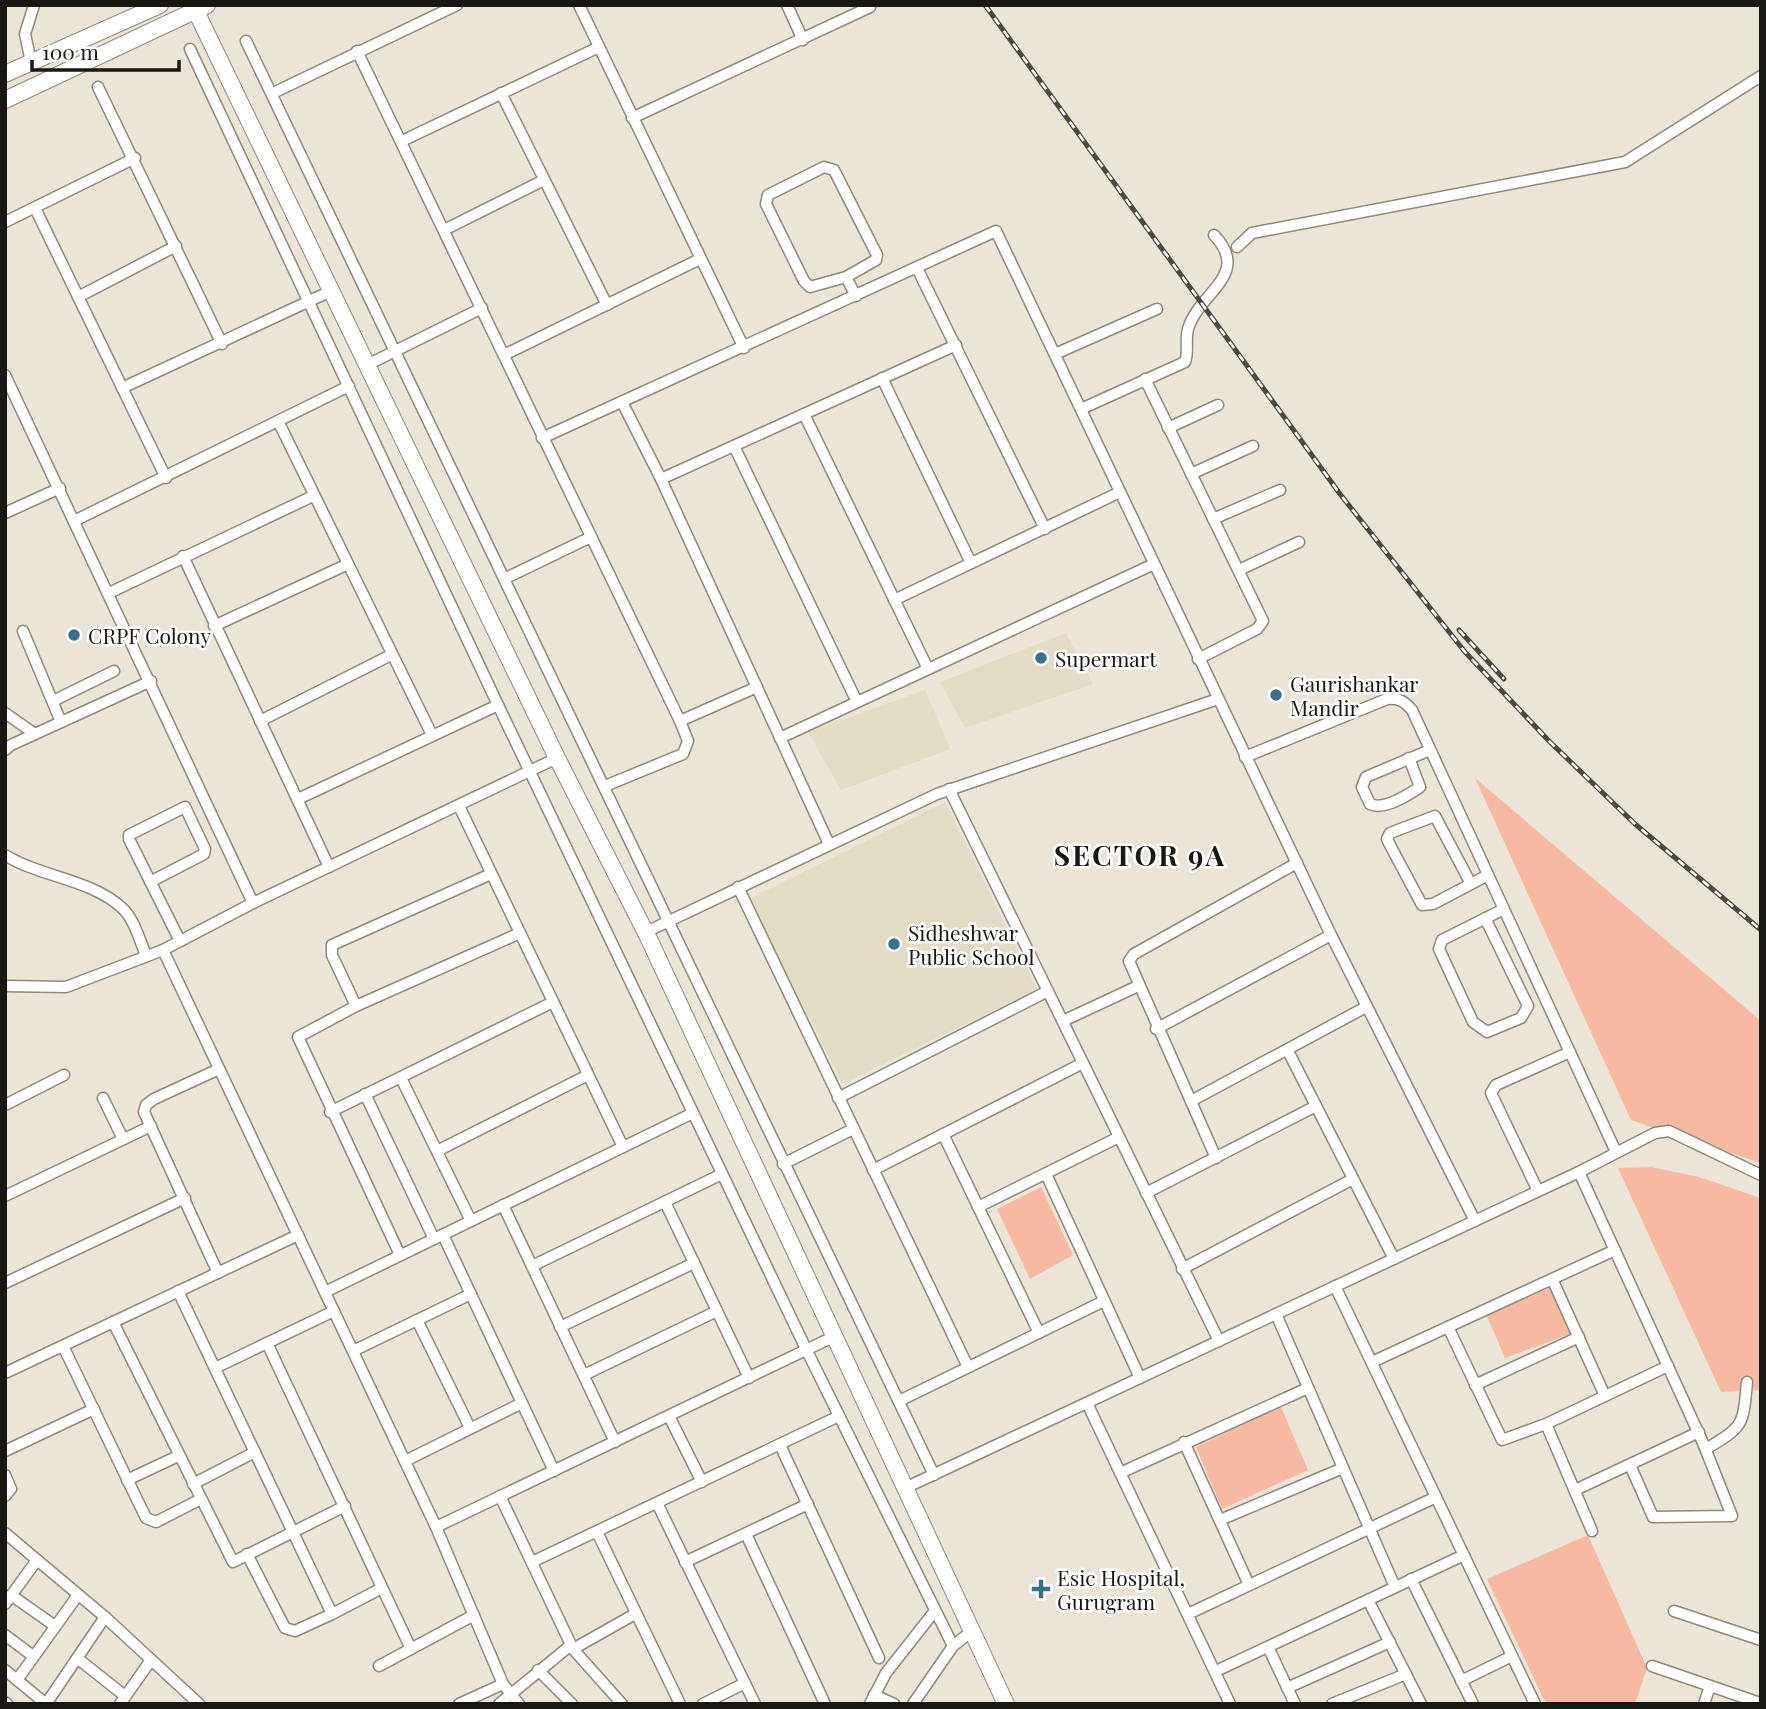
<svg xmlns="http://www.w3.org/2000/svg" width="1766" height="1709" viewBox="0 0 1766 1709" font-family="'Playfair Display',serif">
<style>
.built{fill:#e2dbc5}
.green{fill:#f7b9a2}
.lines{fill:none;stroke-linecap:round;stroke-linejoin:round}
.street-casing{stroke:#8d897b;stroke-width:13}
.secondary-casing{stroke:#8d897b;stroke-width:18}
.street{stroke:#fff;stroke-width:10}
.secondary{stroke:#fff;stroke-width:16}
.rail-casing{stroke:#4b4941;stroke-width:5}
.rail{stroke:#fff;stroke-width:2.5;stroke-dasharray:8;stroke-linecap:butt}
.poi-dot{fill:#367389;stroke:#fff;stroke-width:2.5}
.labels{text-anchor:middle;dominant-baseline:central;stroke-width:5;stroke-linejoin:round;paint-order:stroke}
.poi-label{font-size:21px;fill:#181711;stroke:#fff;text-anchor:start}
.district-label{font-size:28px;font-weight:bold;letter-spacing:2px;fill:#181711;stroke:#fff}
</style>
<rect width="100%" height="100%" fill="#eae5d6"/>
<!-- built -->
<g class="built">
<polygon points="1066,633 1093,684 965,728 940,682"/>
<polygon points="925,690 950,749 841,790 808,732"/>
<polygon points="945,802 1037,989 843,1084 749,899"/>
</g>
<!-- green -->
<g class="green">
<polygon points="1475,778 1761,1021 1761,1163 1631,1120"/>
<polygon points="1651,1167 1699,1177 1761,1198 1761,1390 1721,1392 1618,1168"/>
<polygon points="1041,1187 1073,1255 1030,1279 997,1209"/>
<polygon points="1551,1285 1573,1333 1505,1358 1487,1316"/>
<polygon points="1281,1407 1308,1470 1222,1509 1196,1447"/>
<polygon points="1588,1535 1647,1668 1635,1704 1546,1704 1487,1579"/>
</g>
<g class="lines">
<defs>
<g id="street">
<polyline points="579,5 744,348"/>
<polyline points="787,5 803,40"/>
<path d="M 246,41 C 478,517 705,996 934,1475"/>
<polyline points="190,49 498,705 807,1351 953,1646"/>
<polyline points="357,51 680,721 757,687"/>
<polyline points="31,62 25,34 34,5"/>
<polyline points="98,87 222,344"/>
<polyline points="273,93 457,5"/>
<polyline points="501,93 607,305"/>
<polyline points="632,118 870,7"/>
<polyline points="402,141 599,47"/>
<polyline points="35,208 166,478"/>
<polyline points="5,222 135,158"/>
<polyline points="444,230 544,180"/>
<polyline points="1237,247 1252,233 1625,162 1761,76"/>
<polyline points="917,268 1045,529"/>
<polyline points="846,277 810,287 804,281 766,204 768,195 824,167 834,170 877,255 876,260 846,277 856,296"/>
<polyline points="78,297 176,246"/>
<polyline points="1055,354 1157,309"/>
<polyline points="504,355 700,259"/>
<polyline points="369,364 482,308"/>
<polyline points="5,375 253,903"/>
<polyline points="882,378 971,563"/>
<polyline points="1145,379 1263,621 1257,629 1198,659"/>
<polyline points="122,388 331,291"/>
<polyline points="622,402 661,479 829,844"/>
<path d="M 1081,409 L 1185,362 C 1189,352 1185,340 1188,329 C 1199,292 1252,275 1214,235"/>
<polyline points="804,414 928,669"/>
<polyline points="279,423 432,735"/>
<polyline points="1168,428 1218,405"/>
<polyline points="542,438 996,231 1331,935 1475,1221"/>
<polyline points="734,446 857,702"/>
<polyline points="1191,474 1253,446"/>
<polyline points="661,479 956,345"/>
<polyline points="5,513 60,488"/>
<polyline points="1213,519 1280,490"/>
<polyline points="74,521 349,386"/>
<polyline points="183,556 329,867"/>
<polyline points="1239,570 1299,542"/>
<polyline points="506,578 591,537"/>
<polyline points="109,593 313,496"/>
<polyline points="894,600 1120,492"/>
<polyline points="214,626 346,565"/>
<polyline points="23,631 61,722"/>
<polyline points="53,701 114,671"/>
<polyline points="5,713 35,734"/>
<polyline points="260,721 391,655"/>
<polyline points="780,738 1154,564"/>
<polyline points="5,750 11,745 151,681"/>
<path d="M 1245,757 L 1387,699 C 1399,698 1404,701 1412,710 L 1616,1152"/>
<path d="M 1409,758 L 1420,787 C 1408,795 1384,811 1370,804 L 1362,787 L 1366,777 L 1430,750"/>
<polyline points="605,786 683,754 688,741 680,721"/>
<polyline points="949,789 1219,1341"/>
<polyline points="298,799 498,705"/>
<polyline points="459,806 623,1147"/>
<path d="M 5,855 C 40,877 90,879 121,907 C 134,918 139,939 146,955"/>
<polyline points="150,882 204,854 205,849 185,807 129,835 129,839 180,941"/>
<polyline points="1471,884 1435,816 1390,833 1387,839 1391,847 1422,905 1433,904 1488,875"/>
<polyline points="738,887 968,1367"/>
<polyline points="1485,918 1528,1006 1521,1018 1487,1032 1473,1022 1439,949 1442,940 1504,909"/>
<polyline points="646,932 937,794 1218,699"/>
<polyline points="163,950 436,1527 503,1684 519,1704"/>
<polyline points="5,986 66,987 163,950 253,903 557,758"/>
<polyline points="356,1006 332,955 332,945 491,874"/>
<polyline points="1063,1021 1138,986"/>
<polyline points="1156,1029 1331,935"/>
<polyline points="1288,1051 1394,1259"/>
<polyline points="401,1078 471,1221"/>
<polyline points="365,1094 434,1239"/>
<polyline points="103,1098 123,1139"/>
<polyline points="838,1098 1048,991"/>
<polyline points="1191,1101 1366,1007"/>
<polyline points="5,1105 64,1075"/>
<polyline points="330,1112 553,1002"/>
<polyline points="943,1134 1039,1333"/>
<polyline points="437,1151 588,1075"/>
<polyline points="1216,1158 1129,961 1134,954 1297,863"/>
<polyline points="783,1164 853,1129"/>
<polyline points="873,1170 1083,1063"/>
<polyline points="1579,1172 1703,1443 1732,1516 1653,1517 1630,1465"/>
<polyline points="1046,1174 1140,1378"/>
<polyline points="1538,1191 1491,1093 1496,1085 1570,1052"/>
<polyline points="1146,1193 1316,1106"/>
<polyline points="5,1196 151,1126"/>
<polyline points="665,1202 749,1378"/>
<polyline points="503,1205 615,1442"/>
<polyline points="978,1207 1119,1137"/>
<polyline points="443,1235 554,1471"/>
<polyline points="400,1255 298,1037 356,1006 520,933"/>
<polyline points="532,1266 722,1174"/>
<polyline points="1182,1269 1351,1180"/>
<polyline points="218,1273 144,1112 146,1105 154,1099 219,1069"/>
<polyline points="1553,1281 1605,1396"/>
<polyline points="5,1283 185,1198"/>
<polyline points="1335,1286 1535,1704"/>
<polyline points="178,1291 332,1614 382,1588"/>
<polyline points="325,1292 693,1113"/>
<polyline points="1276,1314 1395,1587"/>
<polyline points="417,1320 470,1428"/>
<polyline points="113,1322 233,1562 345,1506"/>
<polyline points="560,1327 694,1263"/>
<polyline points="1448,1327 1502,1440 1546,1424 1668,1366"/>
<polyline points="267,1343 411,1649"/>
<polyline points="63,1346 146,1518 156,1522 201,1499"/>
<polyline points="353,1351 471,1294"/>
<polyline points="1372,1362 1615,1250"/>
<polyline points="215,1368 334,1311"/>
<polyline points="5,1373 298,1235"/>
<polyline points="584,1375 717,1311"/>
<polyline points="1475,1385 1579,1337"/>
<polyline points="899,1401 1104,1301"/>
<polyline points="1087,1403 1230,1704"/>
<polyline points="669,1416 702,1482"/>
<polyline points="1546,1424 1592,1531"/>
<polyline points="1184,1442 1249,1585"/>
<polyline points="780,1445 879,1658"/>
<path d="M 1706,1449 C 1744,1426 1743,1426 1747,1382"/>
<polyline points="5,1451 94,1409"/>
<polyline points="405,1461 522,1403"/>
<polyline points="1120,1473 1308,1388"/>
<polyline points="5,1475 11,1489 5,1496"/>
<polyline points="127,1480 178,1456"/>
<polyline points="193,1484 255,1452"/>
<polyline points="905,1488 1579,1172 1655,1133 1669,1131 1761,1175"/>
<polyline points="1575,1490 1699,1432"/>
<polyline points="500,1496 573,1649 622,1704"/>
<polyline points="657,1503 755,1704"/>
<polyline points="1220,1520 1343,1468"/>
<polyline points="436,1527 833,1337"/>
<polyline points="597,1532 680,1704"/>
<polyline points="5,1533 105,1617 199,1704"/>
<polyline points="746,1534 825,1704"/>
<polyline points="247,1554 285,1628 295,1631 332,1614"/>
<polyline points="532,1562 839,1416"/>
<polyline points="685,1562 808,1504"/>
<polyline points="1411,1579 1473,1704"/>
<polyline points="11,1595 55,1626"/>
<polyline points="1368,1600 1421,1704"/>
<polyline points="5,1604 37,1560"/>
<polyline points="1674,1611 1761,1640"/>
<polyline points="1188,1614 1436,1497"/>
<polyline points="5,1635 33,1656"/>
<polyline points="1268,1647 1295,1704"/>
<polyline points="573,1649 635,1614"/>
<polyline points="77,1658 125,1696"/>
<polyline points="379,1666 474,1615"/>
<polyline points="1652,1666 1760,1703"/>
<polyline points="5,1670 46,1704"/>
<polyline points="538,1670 572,1704"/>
<polyline points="1216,1671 1464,1555"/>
<polyline points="17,1680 78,1595"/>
<polyline points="1461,1681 1512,1656"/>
<polyline points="1287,1688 1390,1642"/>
<polyline points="874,1695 894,1704"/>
<polyline points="5,1702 7,1704"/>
<polyline points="46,1704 105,1617"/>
<polyline points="120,1704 151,1660"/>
<polyline points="459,1704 503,1684"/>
<polyline points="499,1704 571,1645"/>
<polyline points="703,1704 745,1683"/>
<polyline points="870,1704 886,1673 934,1612"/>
<polyline points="913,1704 953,1646 973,1630"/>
<polyline points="1332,1704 1406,1674"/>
<polyline points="1704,1704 1710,1686"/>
</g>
<g id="secondary">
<polyline points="193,5 557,758 649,939 1006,1704"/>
<polyline points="5,74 160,5"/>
<polyline points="5,100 207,5"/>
</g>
</defs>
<!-- street casing -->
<use href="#street" class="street-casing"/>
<!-- secondary casing -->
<use href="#secondary" class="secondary-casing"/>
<!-- street -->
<use href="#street" class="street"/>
<!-- secondary -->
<use href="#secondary" class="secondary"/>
<defs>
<g id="rail">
<polyline points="985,5 1340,494 1465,652 1549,741 1635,824 1761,930"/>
<polyline points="1459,630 1504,679"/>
</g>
</defs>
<!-- rail casing -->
<use href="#rail" class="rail-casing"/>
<!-- rail -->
<use href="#rail" class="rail"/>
</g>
<!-- markers -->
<g class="poi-dot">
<circle cx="74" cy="635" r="7"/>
<circle cx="1041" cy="658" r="7"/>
<circle cx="1276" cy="695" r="7"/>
<circle cx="894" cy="944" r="7"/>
<path d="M1037.5 1578.5h7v7h7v7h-7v7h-7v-7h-7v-7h7z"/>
</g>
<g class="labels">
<!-- poi labels -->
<g class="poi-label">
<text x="88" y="635">CRPF Colony</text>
<text x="1055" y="658">Supermart</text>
<text x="1290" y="683">Gaurishankar<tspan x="1290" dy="24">Mandir</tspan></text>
<text x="908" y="932">Sidheshwar<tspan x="908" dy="24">Public School</tspan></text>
<text x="1057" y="1577">Esic Hospital,<tspan x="1057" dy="24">Gurugram</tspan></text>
</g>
<!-- district labels -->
<g class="district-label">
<text x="1140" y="854">SECTOR 9A</text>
</g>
</g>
<!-- border -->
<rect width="1766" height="1709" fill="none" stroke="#181711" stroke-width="14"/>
<!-- scale -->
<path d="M32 60v10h147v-10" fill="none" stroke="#181711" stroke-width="3.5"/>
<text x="42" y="60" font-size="21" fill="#181711" stroke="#ffffff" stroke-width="5" paint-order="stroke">100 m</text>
</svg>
